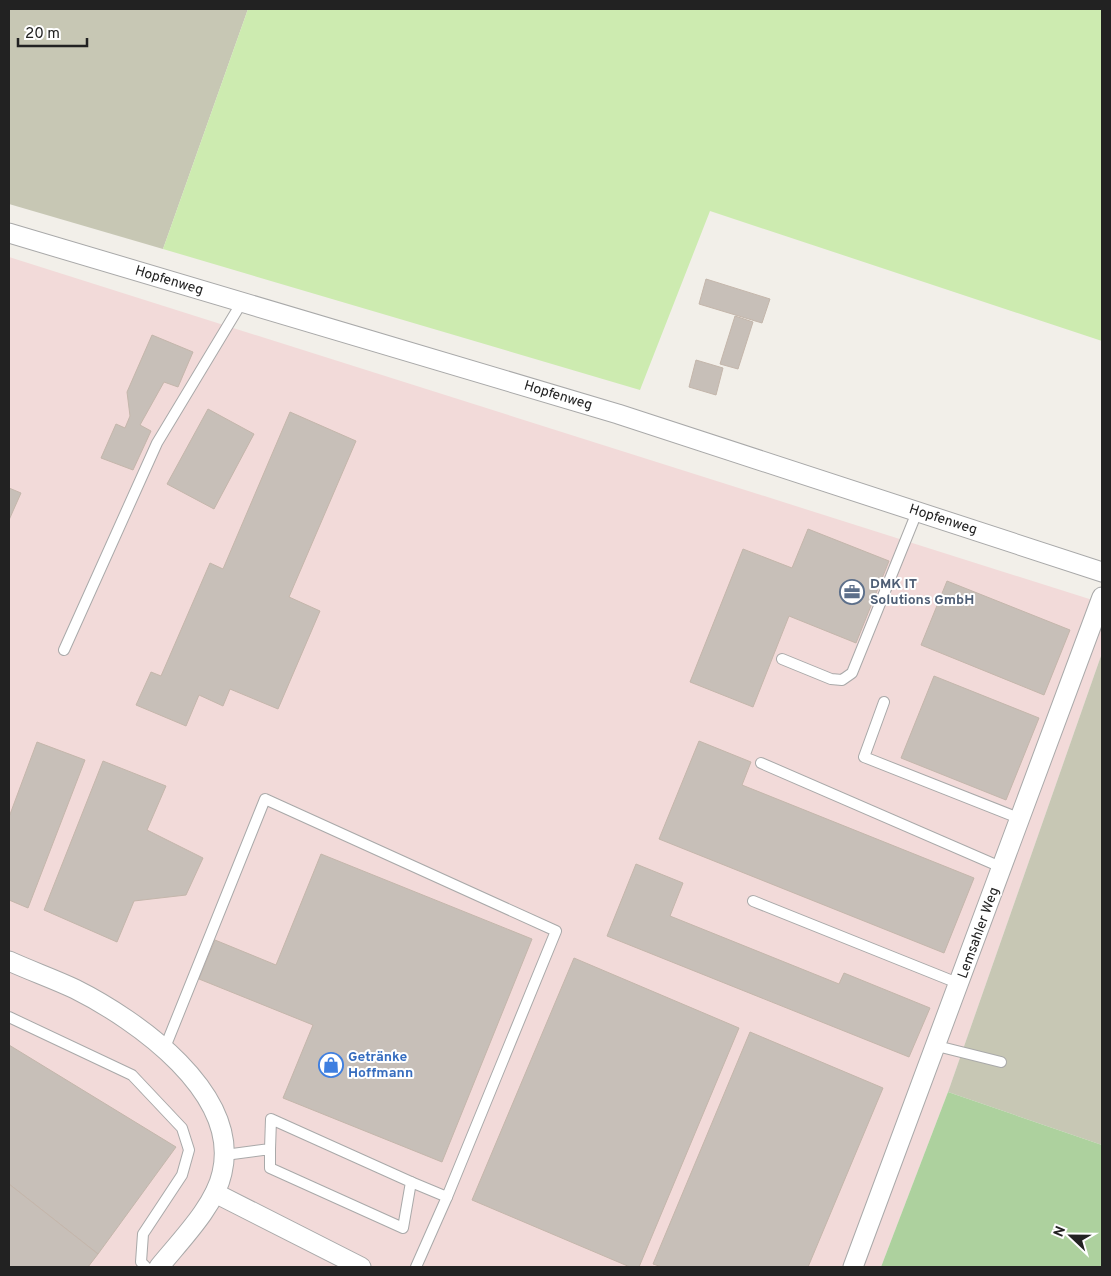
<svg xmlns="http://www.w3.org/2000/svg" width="1111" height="1276" viewBox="0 0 1111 1276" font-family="Overpass,sans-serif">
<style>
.commercial{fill:#f2dad9}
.construction{fill:#c7c7b4}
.grass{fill:#cdebb0}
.forest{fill:#add19e}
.building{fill:#c7bfb8;stroke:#c4b6ab}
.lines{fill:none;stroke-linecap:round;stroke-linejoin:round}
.lane-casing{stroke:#a9a9a9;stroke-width:12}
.street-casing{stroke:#a9a9a9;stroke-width:21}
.lane{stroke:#fff;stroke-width:10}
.street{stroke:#fff;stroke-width:19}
.labels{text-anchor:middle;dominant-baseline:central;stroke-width:4;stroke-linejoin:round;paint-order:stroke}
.street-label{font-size:14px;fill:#222;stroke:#fff}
.service-label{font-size:14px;font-weight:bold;fill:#4e5e75;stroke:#fff;text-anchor:start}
.shop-label{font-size:14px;font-weight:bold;fill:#366cbe;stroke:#fff;text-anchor:start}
</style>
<rect width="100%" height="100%" fill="#f2efe9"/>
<!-- commercial -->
<polygon class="commercial" points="9,257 1102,603 1102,653 948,1092 881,1267 9,1267"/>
<!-- construction -->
<g class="construction">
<polygon points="9,9 248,9 163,249 9,204"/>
<polygon points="1102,653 1102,1145 948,1092"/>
</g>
<!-- grass -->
<polygon class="grass" points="248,9 1102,9 1102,341 710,211 640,390 163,249"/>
<!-- forest -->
<polygon class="forest" points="948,1092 1102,1145 1102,1267 881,1267"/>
<!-- building -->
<g class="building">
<polygon points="706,279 770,299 762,323 699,304"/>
<polygon points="735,316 753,322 738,369 720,364"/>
<polygon points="152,335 193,352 178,387 164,382 140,425 151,431 133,470 101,458 116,424 125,428 130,416 127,392"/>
<polygon points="696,360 723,368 716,395 689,387"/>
<polygon points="208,409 254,434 214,509 167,484"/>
<polygon points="290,412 356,441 289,597 320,611 278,709 230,689 223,706 199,695 186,726 136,705 151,672 161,676 210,563 223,569"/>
<polygon points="9,488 21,493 9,520"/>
<polygon points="808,529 889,561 856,643 789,616 753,707 690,682 743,549 792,568"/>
<polygon points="947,581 1070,630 1044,695 921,645"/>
<polygon points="934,676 1039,718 1006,800 901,758"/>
<polygon points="699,741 751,762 742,785 974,878 944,953 659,839"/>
<polygon points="37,742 85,760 28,908 9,900 9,817"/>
<polygon points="103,761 166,786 147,830 203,858 186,895 134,901 117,942 44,910"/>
<polygon points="321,854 532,939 442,1162 283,1098 313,1025 199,979 215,940 276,965"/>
<polygon points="636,864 683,883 670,916 839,984 844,973 930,1008 909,1057 607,936"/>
<polygon points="574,958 739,1028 639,1267 630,1267 472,1200"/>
<polygon points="750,1032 883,1088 808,1267 662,1267 653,1264"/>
<polygon points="9,1045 176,1147 98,1254 9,1184"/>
<polygon points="9,1184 98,1254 88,1267 9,1267"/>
</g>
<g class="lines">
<defs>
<g id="lane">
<polyline points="64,650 157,443 242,302"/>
<polyline points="782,659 831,679 842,680 852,673 917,512"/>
<polyline points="884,702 864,757 1021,819"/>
<polyline points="761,763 1003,868"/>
<polyline points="753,901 960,984"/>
<polyline points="9,1017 132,1075 182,1128 189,1150 182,1175 143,1234 141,1262 146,1267"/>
<polyline points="937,1046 1001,1062"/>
<polyline points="164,1050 265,799 556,931 447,1197 411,1182"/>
<polyline points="225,1155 270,1149 271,1119 411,1182 403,1228 270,1168 270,1149"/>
<polyline points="416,1267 447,1197"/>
</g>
<g id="street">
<polyline points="9,233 618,414 1102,572"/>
<path d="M 9,961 C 31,971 54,979 75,989 C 137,1020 241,1093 222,1173 C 215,1206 180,1241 159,1267"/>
<polyline points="215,1193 361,1267"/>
<polyline points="853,1267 1102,597"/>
</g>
</defs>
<!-- lane casing -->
<use href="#lane" class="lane-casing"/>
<!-- street casing -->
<use href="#street" class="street-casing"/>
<!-- lane -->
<use href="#lane" class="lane"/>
<!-- street -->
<use href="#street" class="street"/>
</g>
<!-- icons -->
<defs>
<symbol id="office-ring" viewBox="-11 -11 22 22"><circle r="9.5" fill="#fff" stroke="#5c6f8a" stroke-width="1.5"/><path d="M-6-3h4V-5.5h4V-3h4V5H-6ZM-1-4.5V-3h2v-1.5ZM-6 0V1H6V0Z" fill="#5c6f8a"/></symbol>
<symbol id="shop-ring" viewBox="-11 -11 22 22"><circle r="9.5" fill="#fff" stroke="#3f7fe0" stroke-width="1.5"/><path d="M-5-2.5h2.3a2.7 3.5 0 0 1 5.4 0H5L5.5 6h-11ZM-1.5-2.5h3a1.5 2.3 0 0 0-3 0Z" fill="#3f7fe0"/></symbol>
</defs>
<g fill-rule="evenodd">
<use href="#office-ring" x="838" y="578" width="28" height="28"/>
<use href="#shop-ring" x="317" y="1051" width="28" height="28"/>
</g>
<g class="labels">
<!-- street labels -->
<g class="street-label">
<text transform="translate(169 281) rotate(17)">Hopfenweg</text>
<text transform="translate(558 396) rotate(17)">Hopfenweg</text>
<text transform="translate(943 520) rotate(18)">Hopfenweg</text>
<text transform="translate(979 933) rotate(-70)">Lemsahler Weg</text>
</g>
<!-- service labels -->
<g class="service-label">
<text x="870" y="584">DMK IT<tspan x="870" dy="16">Solutions GmbH</tspan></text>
</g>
<!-- shop labels -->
<g class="shop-label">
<text x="348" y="1057">Getränke<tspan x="348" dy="16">Hoffmann</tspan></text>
</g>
</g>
<!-- border -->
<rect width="1111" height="1276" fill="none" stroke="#222222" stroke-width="20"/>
<!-- north arrow -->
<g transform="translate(1071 1236) rotate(292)" stroke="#ffffff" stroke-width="4" paint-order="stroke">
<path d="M0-4L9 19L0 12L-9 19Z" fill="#222222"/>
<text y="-8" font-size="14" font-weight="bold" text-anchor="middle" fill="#222222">N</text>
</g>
<!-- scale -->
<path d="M18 38v8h69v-8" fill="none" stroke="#222222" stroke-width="2.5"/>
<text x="25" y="38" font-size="15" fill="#222222" stroke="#ffffff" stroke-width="4" paint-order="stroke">20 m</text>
</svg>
